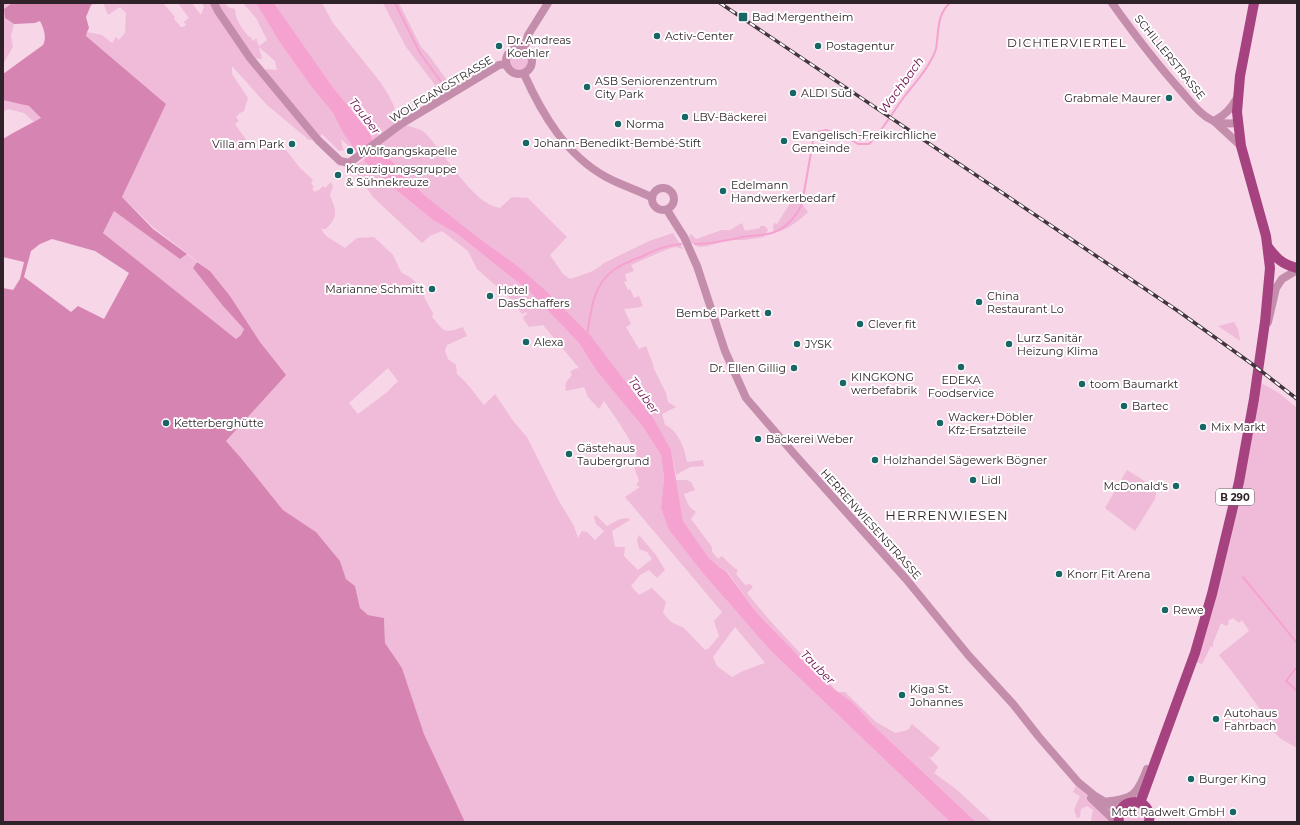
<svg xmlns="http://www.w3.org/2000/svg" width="1300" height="825" viewBox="0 0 1300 825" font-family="Montserrat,sans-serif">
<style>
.green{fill:#f0bbd8;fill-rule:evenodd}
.forest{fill:#d685b3;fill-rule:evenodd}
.water{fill:#f5a2d1}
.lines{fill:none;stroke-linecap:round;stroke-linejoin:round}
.stream{stroke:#f5a2d1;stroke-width:2}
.minor{stroke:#c58dac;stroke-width:8}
.major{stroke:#a5427f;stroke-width:10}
.rail-casing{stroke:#43353c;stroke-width:3.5}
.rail{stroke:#fff;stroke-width:2;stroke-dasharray:6;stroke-linecap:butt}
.poi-dot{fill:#186665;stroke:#fff;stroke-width:1.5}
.labels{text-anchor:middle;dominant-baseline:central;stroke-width:4;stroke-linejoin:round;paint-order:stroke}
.shield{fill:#fff;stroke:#6d6569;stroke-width:1}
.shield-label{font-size:10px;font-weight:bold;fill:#2f2329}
.poi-label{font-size:11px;fill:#2f2329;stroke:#fff;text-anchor:start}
.street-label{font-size:11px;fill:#2f2329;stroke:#fff}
.neighbourhood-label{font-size:12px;letter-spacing:1px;fill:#2f2329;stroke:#fff}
.water-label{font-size:12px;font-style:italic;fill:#6f0d50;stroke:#fff}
.quarter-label{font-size:13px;letter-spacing:1px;fill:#2f2329;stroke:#fff}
</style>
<rect width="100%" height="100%" fill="#f6d6e7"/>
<!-- green -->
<g class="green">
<polygon points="3,3 12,3 4,9 5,18 14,24 11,36 13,47 3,64"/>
<path d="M 94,3 L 163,3 L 175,17 L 174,19 L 181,27 L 183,27 L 186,25 L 184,22 L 189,18 L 178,3 L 192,3 L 201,15 L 204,7 L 202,3 L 225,3 L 228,7 L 235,9 C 235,20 242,28 248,36 L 251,37 L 252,40 L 254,41 L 256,38 L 259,46 L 267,40 L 256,18 L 243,3 L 256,3 L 279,41 L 310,85 L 333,113 L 342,131 L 357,153 L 341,139 L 342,146 L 344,150 L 339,151 L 322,134 L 318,140 L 309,140 L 267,105 L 232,66 L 232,74 L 248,98 L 244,111 L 238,114 L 239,115 L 236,117 L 239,121 L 235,124 L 245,138 L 257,150 L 272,148 L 286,150 L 300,168 L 313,180 L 311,183 L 314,187 L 312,189 L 315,192 L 317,190 L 318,191 L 323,186 L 325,188 L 331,182 L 333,187 L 330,195 C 336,211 339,216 326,229 L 321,229 L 326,236 L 345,248 L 357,238 L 374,237 L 393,255 L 401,272 L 411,278 L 422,288 L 425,299 L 433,313 L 432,317 C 445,332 443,334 463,327 L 467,336 L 447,345 L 445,351 L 448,359 L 456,365 L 457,374 C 467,382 475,394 484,405 L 495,394 L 514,422 L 527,437 L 559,501 L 574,526 L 578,538 L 582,531 L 587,532 L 595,540 L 604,531 L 596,524 L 594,517 L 596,515 L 607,526 L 620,519 L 628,518 L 630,520 L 612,531 L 615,547 L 625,547 L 624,556 L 638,570 L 652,559 L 647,552 L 639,549 L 637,540 L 639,535 L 656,555 L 665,570 L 657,578 L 649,570 L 640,575 L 631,586 L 639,595 L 652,588 L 666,602 L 663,613 L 671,622 L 684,628 L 705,650 L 709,648 L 719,636 L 714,621 L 722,612 L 625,497 L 640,487 L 636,485 L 639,481 L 632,461 L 637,456 C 629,436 616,418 604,401 L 599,409 L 588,397 L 584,387 L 566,391 C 564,383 567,381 572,375 L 570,372 L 574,369 L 579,368 L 543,325 L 529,327 L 524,320 L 523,317 L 527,314 L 526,312 L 522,314 L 512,300 L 477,269 L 468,251 L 442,231 L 430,236 L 422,243 L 373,197 L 349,163 L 353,160 L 356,165 L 363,160 L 385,181 L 433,220 L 457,234 L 529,291 L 579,343 L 596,370 L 643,427 L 661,455 L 664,478 L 661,508 L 669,530 L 701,571 L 770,650 L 950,822 L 465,822 L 424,734 L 402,668 L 385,643 L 384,618 L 368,615 L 360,608 L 355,586 L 346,579 L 340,561 L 316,532 L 283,510 L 241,458 L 226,441 L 285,375 L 260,342 L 230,296 L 210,271 L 154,228 L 122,197 L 166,104 L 86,36 L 87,32 L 102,35 L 112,43 L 116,37 L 119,40 L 125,33 L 126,13 L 120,7 L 108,15 L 103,3 L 91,5 ZM 259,47 L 275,61 L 277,70 L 266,69 L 264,74 L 251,58 L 262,59 ZM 388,368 L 398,381 L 386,393 L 358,414 L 349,403 ZM 735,627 L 765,663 L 743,671 L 732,677 L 717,666 L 713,657 Z"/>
<path d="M 274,3 L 322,3 L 333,23 L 381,83 L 389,96 L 394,106 L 395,116 L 401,124 C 407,126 419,128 424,132 C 443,150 473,205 500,208 L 512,197 L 528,198 L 567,237 L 550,255 L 563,274 L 570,279 C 582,275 595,272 604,263 L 649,241 L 673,233 L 683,249 C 682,249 677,247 676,247 C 669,247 639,262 631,265 L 634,271 L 625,274 L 627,281 L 624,282 L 628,290 L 630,289 L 634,298 L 639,296 L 643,306 C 637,308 631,308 624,309 L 631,324 L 626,327 L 639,349 L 646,346 L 654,367 L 653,367 L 666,393 L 668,402 L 676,407 L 662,414 L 665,425 C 678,430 685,449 687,462 L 703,460 L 704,466 L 690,467 L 676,475 L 671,450 L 618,372 L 591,336 L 515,264 L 480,239 L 423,194 L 373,140 L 369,132 L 332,86 Z"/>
<polygon points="383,3 399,3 421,47 428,54 451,86 451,90 442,94 406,47"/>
<circle cx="519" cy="61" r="13"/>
<polygon points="4,99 29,106 42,119 34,122 24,113 8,109 3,112 3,100"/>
<path d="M 792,200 L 795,202 L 797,200 L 802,204 L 808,212 C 801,219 784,233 774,232 L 773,226 L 774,223 L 777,224 Z"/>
<polygon points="114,211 180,258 187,254 197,262 193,268 223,306 244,329 241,335 236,339 103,233"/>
<polygon points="742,223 745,231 760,228 760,226 765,226 768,230 764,237 744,240 728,240 708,246 699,247 686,240 691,234 696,239 722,230 730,230"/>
<polygon points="1234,322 1238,329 1240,341 1218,326"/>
<polygon points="1261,383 1279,393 1297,408 1297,640 1294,637 1297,641 1297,669 1292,676 1297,670 1297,748 1281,739 1271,729 1265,716 1240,682 1219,655 1249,631 1242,620 1239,623 1233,618 1228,621 1229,624 1226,626 1221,623 1213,643 1213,648 1211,646 1202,664 1196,662"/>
<polygon points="1127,470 1157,489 1155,499 1135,531 1105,508"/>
<path d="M 676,480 L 687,480 L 691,482 L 695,490 L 684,494 C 687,502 688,507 696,512 L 691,519 L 712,547 L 712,552 L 718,559 L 722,556 L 733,567 L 738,570 L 736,574 L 745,585 L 750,584 L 753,587 L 747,593 C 766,617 787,639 807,660 C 817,671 829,680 837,692 L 845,692 L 876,722 L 895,733 L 908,730 L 912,724 L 940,748 L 931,758 L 926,754 L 938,767 L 934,773 L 956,789 L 992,822 L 976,822 L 873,725 L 852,703 L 822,680 L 756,612 L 727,571 L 719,567 L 709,558 L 683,521 Z"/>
<polygon points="1078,782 1113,822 1092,822 1091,819 1093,810 1087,806 1081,809 1080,817 1077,818 1074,810 1080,796 1073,792"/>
<polygon points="1140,803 1149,822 1119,822 1120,811"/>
</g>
<!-- forest -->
<path class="forest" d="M 12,3 L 94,3 L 91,5 L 86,17 L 89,28 L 87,32 L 86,36 L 166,104 L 122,197 L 153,229 L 187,254 L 180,259 L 114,211 L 103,233 L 236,339 L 241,335 L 244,329 L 223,306 L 193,268 L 197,262 L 210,271 L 230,296 L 260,342 L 286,375 L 226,441 L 241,458 L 283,510 L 316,532 L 340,561 L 346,579 L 355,586 L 360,608 L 368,615 L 384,618 L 385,643 L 402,668 L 424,734 L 465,822 L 3,822 L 3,288 L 13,290 L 20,279 L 24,262 L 3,257 L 4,171 L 3,169 L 3,139 L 13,133 L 41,118 L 29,106 L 3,100 L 3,74 L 43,45 C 47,37 44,29 40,21 L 35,23 L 14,24 L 5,18 L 4,9 ZM 52,239 L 95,251 L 129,273 L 104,319 L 78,306 L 71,312 L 24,277 L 31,251 L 40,244 Z"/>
<!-- water -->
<g class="water">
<polygon points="256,3 274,3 332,86 369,132 373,140 357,153 342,131 333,113 310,85 279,41"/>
<polygon points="379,147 423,194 480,239 515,264 546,291 591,336 653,418 671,450 683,521 709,558 719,567 726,571 756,612 822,680 853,703 873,725 976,822 950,822 770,650 701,571 669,530 661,508 664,478 661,455 643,427 596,370 579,343 529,291 457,234 433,220 385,181 363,160"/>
</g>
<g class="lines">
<!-- stream -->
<g class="stream">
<polyline points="395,3 420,53 445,87"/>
<path d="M 695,244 C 710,244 723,241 738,238 C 749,235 761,236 772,233 C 786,228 796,217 802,204 L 814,135 L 818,132 L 826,130 L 846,137 L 858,144 L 869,144 C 883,130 892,113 904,97 C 913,85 924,74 931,60 C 933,57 935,52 936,49 C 939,33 936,15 950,3"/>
<path d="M 587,335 C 591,310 593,284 615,269 C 624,263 633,260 643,256 C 655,250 666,245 681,244"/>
<polyline points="1243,577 1297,643"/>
<polyline points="1297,667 1286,681 1297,691"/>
</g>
<!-- minor -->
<g class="minor">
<polyline points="214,3 218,11 250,58 318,140 340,161 349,163 401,124 499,65 506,64"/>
<path d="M 1112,3 C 1134,34 1157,64 1182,92 C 1190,101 1198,112 1208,118 C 1217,124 1228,124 1238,123"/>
<circle cx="519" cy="61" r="13"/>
<polyline points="524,49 528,35 548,3"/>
<path d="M 524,74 C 542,114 566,155 606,177 C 621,185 637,190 651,197"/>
<path d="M 1214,121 C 1225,115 1231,109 1237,98"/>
<polyline points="1215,122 1241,146"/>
<circle cx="663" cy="199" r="11"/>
<polyline points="667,210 684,237 697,266 725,351 746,398 796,456 906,579 969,656 1013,704 1039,737 1078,782 1095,796 1120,811"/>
<polyline points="1268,322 1276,288 1282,279 1297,270"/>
<polyline points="1091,798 1112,818 1113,822"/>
<path d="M 1104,802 C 1133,799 1137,796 1147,769"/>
</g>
<!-- major -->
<g class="major">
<path d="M 1268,247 C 1277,259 1282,264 1297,268"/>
<polyline points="1140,803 1195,653 1212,594 1239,482 1254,399 1265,322 1270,268 1266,236 1241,146 1237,112 1240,76 1254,3"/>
<path d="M 1119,822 C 1114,796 1154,795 1149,822"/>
</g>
<defs>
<polyline id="rail" points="720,3 1178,311 1252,364 1297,399"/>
</defs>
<!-- rail casing -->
<use href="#rail" class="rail-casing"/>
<!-- rail -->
<use href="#rail" class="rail"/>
</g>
<!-- markers -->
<g class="poi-dot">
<rect x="738" y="12" width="10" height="10" rx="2"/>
<circle cx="657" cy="36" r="4"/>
<circle cx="499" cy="46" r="4"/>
<circle cx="818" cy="46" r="4"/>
<circle cx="587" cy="87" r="4"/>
<circle cx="793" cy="93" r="4"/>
<circle cx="1169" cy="98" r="4"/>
<circle cx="685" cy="117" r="4"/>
<circle cx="618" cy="124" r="4"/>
<circle cx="784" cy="141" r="4"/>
<circle cx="526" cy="143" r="4"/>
<circle cx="292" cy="144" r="4"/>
<circle cx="350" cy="151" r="4"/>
<circle cx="338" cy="175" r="4"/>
<circle cx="723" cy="191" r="4"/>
<circle cx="432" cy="289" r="4"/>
<circle cx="490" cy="296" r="4"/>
<circle cx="979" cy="302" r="4"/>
<circle cx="768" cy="313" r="4"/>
<circle cx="860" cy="324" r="4"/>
<circle cx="526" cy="342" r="4"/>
<circle cx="797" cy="344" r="4"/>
<circle cx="1009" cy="344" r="4"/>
<circle cx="961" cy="367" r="4"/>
<circle cx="794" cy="368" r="4"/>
<circle cx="843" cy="383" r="4"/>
<circle cx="1082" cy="384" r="4"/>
<circle cx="1124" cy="406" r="4"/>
<circle cx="166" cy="423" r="4"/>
<circle cx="940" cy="423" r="4"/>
<circle cx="1203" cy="427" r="4"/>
<circle cx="758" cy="439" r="4"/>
<circle cx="569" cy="454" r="4"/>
<circle cx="875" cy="460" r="4"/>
<circle cx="973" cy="480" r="4"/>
<circle cx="1176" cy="486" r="4"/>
<circle cx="1059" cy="574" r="4"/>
<circle cx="1165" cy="610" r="4"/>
<circle cx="902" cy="695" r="4"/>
<circle cx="1216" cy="719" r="4"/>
<circle cx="1191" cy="779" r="4"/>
<circle cx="1233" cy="812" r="4"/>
</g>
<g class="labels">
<!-- shield labels -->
<rect class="shield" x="1216" y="489" width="38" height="16" rx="3"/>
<g class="shield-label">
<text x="1235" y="497">B 290</text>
</g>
<!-- poi labels -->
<g class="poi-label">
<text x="752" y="17">Bad Mergentheim</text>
<text x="665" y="36">Activ-Center</text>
<text x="507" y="40">Dr. Andreas<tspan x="507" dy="13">Koehler</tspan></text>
<text x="826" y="46">Postagentur</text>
<text x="595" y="81">ASB Seniorenzentrum<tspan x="595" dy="13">City Park</tspan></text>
<text x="801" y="93">ALDI Süd</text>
<text x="1161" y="98" text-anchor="end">Grabmale Maurer</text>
<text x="693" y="117">LBV-Bäckerei</text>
<text x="626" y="124">Norma</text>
<text x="792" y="135">Evangelisch-Freikirchliche<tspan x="792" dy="13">Gemeinde</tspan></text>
<text x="534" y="143">Johann-Benedikt-Bembé-Stift</text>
<text x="284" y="144" text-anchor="end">Villa am Park</text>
<text x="358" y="151">Wolfgangskapelle</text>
<text x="346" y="169">Kreuzigungsgruppe<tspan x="346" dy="13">&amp; Sühnekreuze</tspan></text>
<text x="731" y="185">Edelmann<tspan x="731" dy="13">Handwerkerbedarf</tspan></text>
<text x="424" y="289" text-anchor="end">Marianne Schmitt</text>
<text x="498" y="290">Hotel<tspan x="498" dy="13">DasSchaffers</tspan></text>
<text x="987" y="296">China<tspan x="987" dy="13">Restaurant Lo</tspan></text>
<text x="760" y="313" text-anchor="end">Bembé Parkett</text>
<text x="868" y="324">Clever fit</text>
<text x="1017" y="338">Lurz Sanitär<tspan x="1017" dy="13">Heizung Klima</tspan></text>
<text x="534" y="342">Alexa</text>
<text x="805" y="344">JYSK</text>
<text x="786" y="368" text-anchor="end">Dr. Ellen Gillig</text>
<text x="851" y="377">KINGKONG<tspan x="851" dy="13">werbefabrik</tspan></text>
<text x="961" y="380" text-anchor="middle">EDEKA<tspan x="961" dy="13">Foodservice</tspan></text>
<text x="1090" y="384">toom Baumarkt</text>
<text x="1132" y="406">Bartec</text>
<text x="948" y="417">Wacker+Döbler<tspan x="948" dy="13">Kfz-Ersatzteile</tspan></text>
<text x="174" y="423">Ketterberghütte</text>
<text x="1211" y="427">Mix Markt</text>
<text x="766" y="439">Bäckerei Weber</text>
<text x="577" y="448">Gästehaus<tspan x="577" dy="13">Taubergrund</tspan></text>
<text x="883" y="460">Holzhandel Sägewerk Bögner</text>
<text x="981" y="480">Lidl</text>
<text x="1168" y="486" text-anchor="end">McDonald's</text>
<text x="1067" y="574">Knorr Fit Arena</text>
<text x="1173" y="610">Rewe</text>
<text x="910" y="689">Kiga St.<tspan x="910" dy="13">Johannes</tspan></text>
<text x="1224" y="713">Autohaus<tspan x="1224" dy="13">Fahrbach</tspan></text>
<text x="1199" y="779">Burger King</text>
<text x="1225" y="812" text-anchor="end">Mott Radwelt GmbH</text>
</g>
<!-- street labels -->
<g class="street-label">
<text transform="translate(1170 57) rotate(51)">SCHILLERSTRASSE</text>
<text transform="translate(441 89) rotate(-31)">WOLFGANGSTRASSE</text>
<text transform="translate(871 524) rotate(48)">HERRENWIESENSTRASSE</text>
</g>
<!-- neighbourhood labels -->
<g class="neighbourhood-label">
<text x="1067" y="42">DICHTERVIERTEL</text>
</g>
<!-- water labels -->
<g class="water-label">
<text transform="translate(901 85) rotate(-54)">Wachbach</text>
<text transform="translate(365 116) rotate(52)">Tauber</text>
<text transform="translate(644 395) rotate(54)">Tauber</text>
<text transform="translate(818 667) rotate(45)">Tauber</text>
</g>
<!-- quarter labels -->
<g class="quarter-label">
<text x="947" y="515">HERRENWIESEN</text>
</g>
</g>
<!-- border -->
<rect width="1300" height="825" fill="none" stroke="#2f2329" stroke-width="8"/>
</svg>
